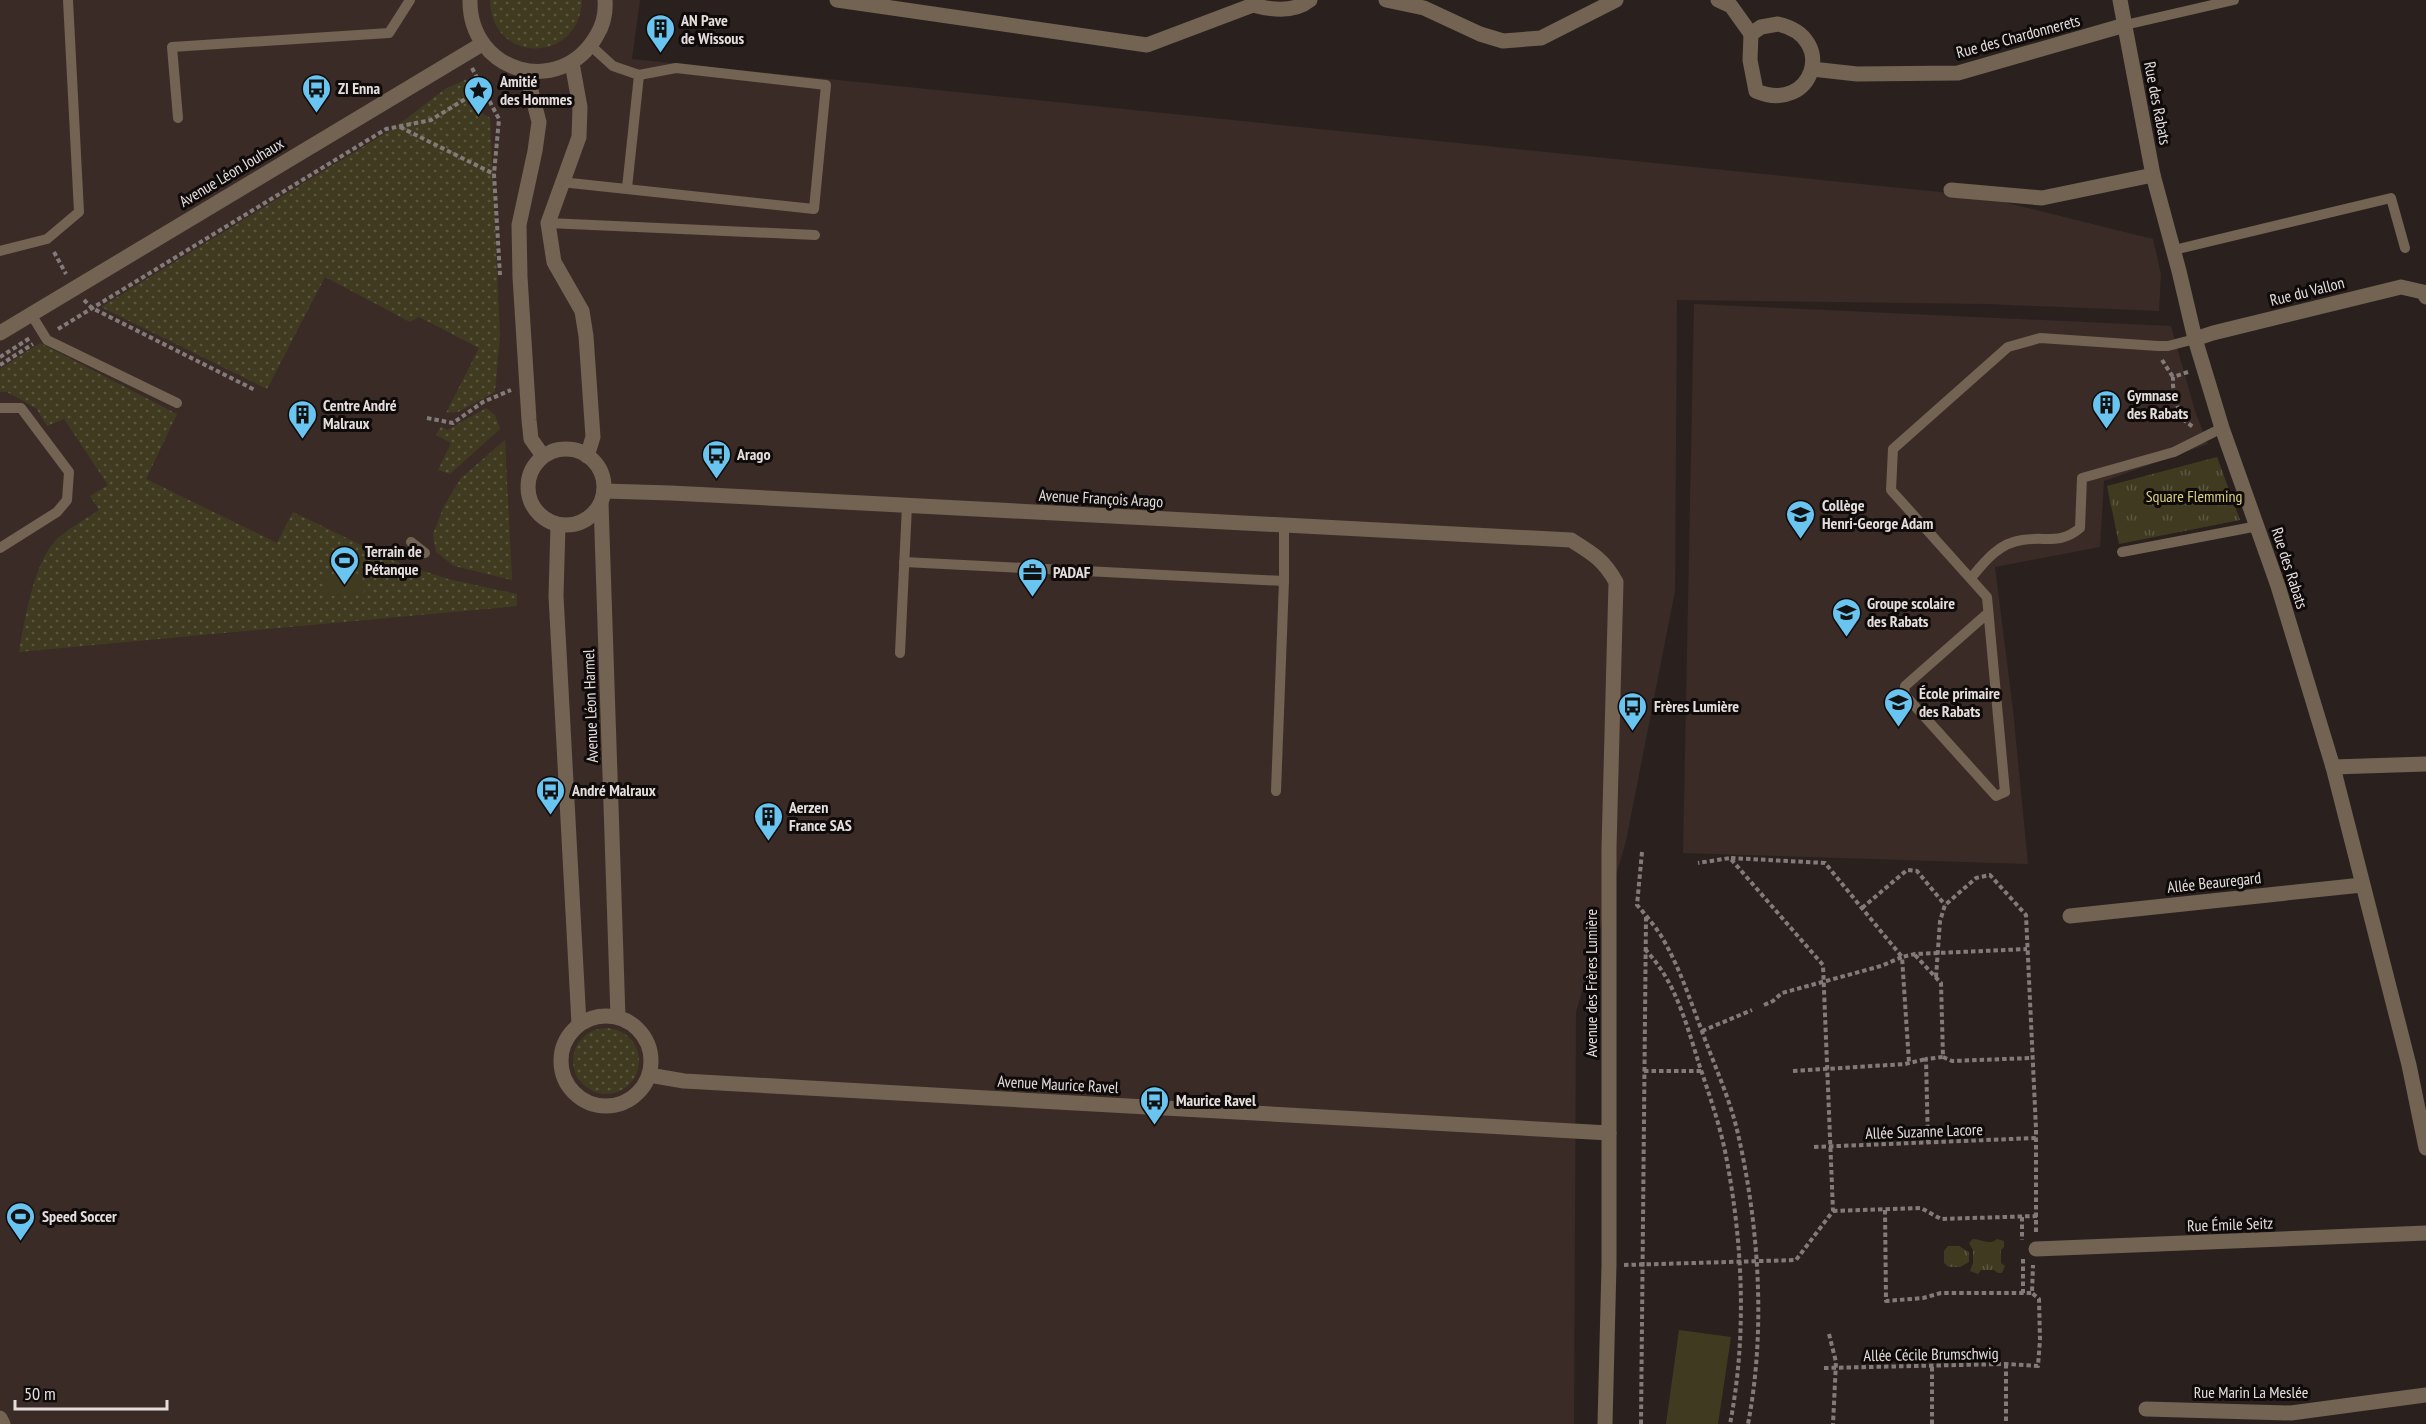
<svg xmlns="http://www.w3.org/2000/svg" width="2426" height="1424" viewBox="0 0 2426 1424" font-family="'PT Sans Narrow',sans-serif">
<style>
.built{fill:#3a2b27}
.grass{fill:url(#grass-dots)}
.park{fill:url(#park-tufts)}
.garden{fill:#403b20}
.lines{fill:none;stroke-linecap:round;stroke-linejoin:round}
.path{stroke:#837b79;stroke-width:4;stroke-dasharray:4.5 3;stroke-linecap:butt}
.service{stroke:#726353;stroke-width:10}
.minor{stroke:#726353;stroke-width:15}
.tertiary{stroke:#726353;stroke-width:15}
.labels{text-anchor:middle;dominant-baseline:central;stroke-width:6;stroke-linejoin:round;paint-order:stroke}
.poi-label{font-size:16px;font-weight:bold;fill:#e5dedd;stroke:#0f0b0a;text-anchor:start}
.street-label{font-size:16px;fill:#e5dedd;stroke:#0f0b0a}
.park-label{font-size:16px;fill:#ddcf80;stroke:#0f0b0a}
</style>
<defs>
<pattern id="grass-dots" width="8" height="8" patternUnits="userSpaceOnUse" patternTransform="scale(1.5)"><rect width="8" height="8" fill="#403b20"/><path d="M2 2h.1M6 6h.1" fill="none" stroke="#5b5740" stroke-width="1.8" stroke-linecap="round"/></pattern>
<pattern id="park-tufts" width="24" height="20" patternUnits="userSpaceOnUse" patternTransform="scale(1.5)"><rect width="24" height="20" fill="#403b20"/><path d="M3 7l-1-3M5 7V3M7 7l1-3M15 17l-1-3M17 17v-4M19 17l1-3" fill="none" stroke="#5b5740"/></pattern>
</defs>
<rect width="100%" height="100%" fill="#2a211e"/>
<!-- built -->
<g class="built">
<polygon points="0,0 640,0 632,59 1979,196 2153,239 2161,274 2159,311 1987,304 1677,300 1675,591 1626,841 1576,1012 1574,1424 0,1424"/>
<polygon points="1694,304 2171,326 2195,411 2208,444 2104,481 2100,547 1995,567 2013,710 2028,864 1683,853"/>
</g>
<!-- grass -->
<g class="grass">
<path d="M 490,0 L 582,0 C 580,65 490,64 490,0 Z"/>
<polygon points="467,79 469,89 467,104 490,118 500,335 495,392 458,412 446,413 479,348 419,317 410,322 325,277 267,389 101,307 394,128 445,89"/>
<path d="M 40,343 L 177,414 L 146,479 L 277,543 L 293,512 L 394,561 L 448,579 L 517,594 L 517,606 L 19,652 C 25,620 33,564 56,540 C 67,529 85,520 99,510 L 90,496 L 108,485 L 64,419 L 47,426 L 36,408 L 7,392 L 0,392 L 0,369 Z"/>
<polygon points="486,408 495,415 500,429 450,474 438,470 451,443 436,435 441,426 447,430 451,428"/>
<polygon points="505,440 512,580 454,566 436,552 433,534 444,506 461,478"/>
<circle cx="606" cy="1061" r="33"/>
</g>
<!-- park -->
<g class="park">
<polygon points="2217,457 2240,520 2119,544 2107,486"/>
<path d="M 1973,1239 C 1981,1239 1989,1246 1997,1239 L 2004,1241 L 2004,1247 L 2001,1250 L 2001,1263 L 2005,1266 L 2002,1273 L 1998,1273 L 1994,1270 L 1981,1270 L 1978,1274 L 1970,1271 L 1973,1263 L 1973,1250 L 1969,1243 Z"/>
<polygon points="1948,1246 1959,1246 1969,1252 1969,1262 1960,1267 1949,1267 1944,1263 1944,1251"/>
</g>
<!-- garden -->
<g class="garden">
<polygon points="362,573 364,592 326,596 324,578"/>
<polygon points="1679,1330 1731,1337 1718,1424 1666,1424"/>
</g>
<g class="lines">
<!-- path -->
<g class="path">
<polyline points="472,68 499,119 494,174 500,275"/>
<polyline points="400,127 494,174"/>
<polyline points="54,252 66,274"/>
<polyline points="84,300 92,308 255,390"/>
<polyline points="58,329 386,129 431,120 483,88"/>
<polyline points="0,357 30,338"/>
<polyline points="2162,360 2173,377"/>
<polyline points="0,365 33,344"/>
<polyline points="2188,372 2173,377 2173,386 2180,417 2193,427"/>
<polyline points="427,418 453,423 483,402 511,390"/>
<path d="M 1642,852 L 1637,905 C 1645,914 1653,924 1660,934 C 1679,965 1690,1000 1703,1034 C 1715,1067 1730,1099 1738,1134 C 1759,1226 1766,1331 1748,1424"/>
<polyline points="1731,858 1825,863 1902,957 1915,954 2027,949"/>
<polyline points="1862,908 1907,870 1917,871 1945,905"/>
<path d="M 1645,949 C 1651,956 1657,963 1662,971 C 1679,996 1690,1035 1699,1064 C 1709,1094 1720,1125 1726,1156 C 1743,1244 1747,1336 1730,1424"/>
<polyline points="1915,955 1941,983 1943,1057 1926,1059 1928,1143"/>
<polyline points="1936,977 1940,921 1945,905 1976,878 1990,875 2026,915 2036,1129 2036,1234"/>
<polyline points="1764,1005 1773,1001 1782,993 1881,966 1902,957 1909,1063"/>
<polyline points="1702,1031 1752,1010"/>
<polyline points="1943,1057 1952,1061 2032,1058"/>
<polyline points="1644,1071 1701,1071"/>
<polyline points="1793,1071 1905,1064 1926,1059"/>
<polyline points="1814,1147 2036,1138"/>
<polyline points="1885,1210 1886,1301 1923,1298 1941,1293 2032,1293 2033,1265"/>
<polyline points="1833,1211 1921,1208 1941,1219 2037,1216"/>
<polyline points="2022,1217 2022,1240"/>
<polyline points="2023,1259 2023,1293"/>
<polyline points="1624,1265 1796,1260 1833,1211 1823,965 1730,858 1698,863"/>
<polyline points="1829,1334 1836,1362 1833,1424"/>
<polyline points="2006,1364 2006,1424"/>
<polyline points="1824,1368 2006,1364 2038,1366 2040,1340 2039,1299 2032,1293"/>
<polyline points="1641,1424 1646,916"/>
<polyline points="1932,1424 1932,1366"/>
</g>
<!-- service -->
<g class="service">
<polyline points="2125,25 2234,0"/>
<polyline points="178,118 172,47 389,33 410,0"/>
<polyline points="561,182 814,209 826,85 676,68 639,75 613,66 591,46"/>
<polyline points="627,188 639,75"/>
<polyline points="548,223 815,235"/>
<polyline points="2174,250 2391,198 2405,248"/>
<polyline points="0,251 47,239 79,212 68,0"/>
<polyline points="31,314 47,340 177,403"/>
<polyline points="0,408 21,408 69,472 67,500 57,512 0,548"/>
<polyline points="411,542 425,553"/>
<polyline points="2122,552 2258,526"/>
<polyline points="904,562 1284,581 1284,526"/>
<path d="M 1971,578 C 1985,561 1999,543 2022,540 C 2045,536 2060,545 2080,528 L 2082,478 L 2174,452 L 2222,428"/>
<polyline points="1988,613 1905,686 1904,694 1996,796 2005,792 1987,597 1891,490 1893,449 2008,347 2040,338 2158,346 2168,346 2195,339"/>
<polyline points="900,653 907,505"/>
<polyline points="1276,791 1284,581"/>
</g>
<!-- minor -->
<g class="minor">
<polyline points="837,0 1147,45 1253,5"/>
<path d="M 1252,0 L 1253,5 C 1271,10 1294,13 1310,0"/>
<polyline points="1386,0 1424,8 1480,34 1503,41 1541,38 1616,0"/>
<polyline points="1718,0 1731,6 1751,34"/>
<polyline points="2120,0 2153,175 2179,271 2195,339 2222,428 2278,586 2333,767 2409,1065 2426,1148"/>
<path d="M 1778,24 C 1838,37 1813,115 1756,91 L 1750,60 L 1751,34 L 1761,27 Z"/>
<polyline points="572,63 580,107 579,137 548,223 554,262 582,311 586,336 593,437 587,456"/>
<polyline points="1812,69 1857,74 1958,73 2125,25"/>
<polyline points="526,71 539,122 535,151 519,225 520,277 529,420 531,439 543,456"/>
<polyline points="1951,190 2042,198 2153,175"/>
<polyline points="2195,339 2213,333 2401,287 2423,292 2426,297"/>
<circle cx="566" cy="487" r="38"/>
<path d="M 604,491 L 671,493 L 1571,540 C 1592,553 1604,560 1616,582 L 1609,848 L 1609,1265 L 1605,1424"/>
<polyline points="601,503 618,1017"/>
<polyline points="558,525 556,596 579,1024"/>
<polyline points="2333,767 2426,764"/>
<polyline points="2070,916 2362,885"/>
<circle cx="606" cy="1061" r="45"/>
<polyline points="649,1075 684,1081 1609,1133"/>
<polyline points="2036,1249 2426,1233"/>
<polyline points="2146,1409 2291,1413 2426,1395"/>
</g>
<!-- tertiary -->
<g class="tertiary">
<path d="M 470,0 C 469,73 561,99 597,35 C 603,25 606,12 605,0"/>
<polyline points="0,333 482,44"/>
<polyline points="0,1418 3,1424"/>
</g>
</g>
<!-- icons -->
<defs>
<symbol id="building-pin" viewBox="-11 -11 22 30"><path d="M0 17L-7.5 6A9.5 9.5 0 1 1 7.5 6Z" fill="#69c4f0" stroke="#0f0b0a"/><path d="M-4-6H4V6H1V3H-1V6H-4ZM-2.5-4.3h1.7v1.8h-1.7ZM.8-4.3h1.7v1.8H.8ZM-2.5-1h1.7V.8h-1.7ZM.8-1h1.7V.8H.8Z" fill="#111"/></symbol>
<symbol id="bus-pin" viewBox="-11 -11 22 30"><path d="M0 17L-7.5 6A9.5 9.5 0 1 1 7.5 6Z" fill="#69c4f0" stroke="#0f0b0a"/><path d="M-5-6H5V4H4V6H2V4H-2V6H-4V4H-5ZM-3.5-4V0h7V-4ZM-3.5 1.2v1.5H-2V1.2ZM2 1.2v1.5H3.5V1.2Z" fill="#111"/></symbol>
<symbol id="sight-pin" viewBox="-11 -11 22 30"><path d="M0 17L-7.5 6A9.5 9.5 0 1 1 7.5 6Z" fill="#69c4f0" stroke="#0f0b0a"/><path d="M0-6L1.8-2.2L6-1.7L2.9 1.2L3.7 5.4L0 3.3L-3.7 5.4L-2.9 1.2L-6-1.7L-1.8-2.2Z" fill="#111"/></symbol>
<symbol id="school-pin" viewBox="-11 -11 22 30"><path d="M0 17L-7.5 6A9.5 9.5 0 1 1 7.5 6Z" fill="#69c4f0" stroke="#0f0b0a"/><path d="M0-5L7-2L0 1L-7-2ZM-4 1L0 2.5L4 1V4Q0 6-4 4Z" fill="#111"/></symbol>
<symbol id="stadium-pin" viewBox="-11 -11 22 30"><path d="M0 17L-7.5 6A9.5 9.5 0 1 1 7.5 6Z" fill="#69c4f0" stroke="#0f0b0a"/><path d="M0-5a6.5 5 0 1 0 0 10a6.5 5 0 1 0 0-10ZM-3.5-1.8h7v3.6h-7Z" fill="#111"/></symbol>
<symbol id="office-pin" viewBox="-11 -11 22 30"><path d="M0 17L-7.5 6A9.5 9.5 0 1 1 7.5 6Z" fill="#69c4f0" stroke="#0f0b0a"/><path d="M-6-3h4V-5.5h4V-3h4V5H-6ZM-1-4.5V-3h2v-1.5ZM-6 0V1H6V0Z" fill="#111"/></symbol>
</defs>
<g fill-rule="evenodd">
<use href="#building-pin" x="644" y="12" width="33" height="45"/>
<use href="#bus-pin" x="300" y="72" width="33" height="45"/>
<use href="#sight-pin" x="462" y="74" width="33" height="45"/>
<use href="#building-pin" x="2090" y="388" width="33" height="45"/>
<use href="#building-pin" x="286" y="398" width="33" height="45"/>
<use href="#bus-pin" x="700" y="438" width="33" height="45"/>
<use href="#school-pin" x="1784" y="498" width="33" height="45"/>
<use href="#stadium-pin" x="328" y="544" width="33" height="45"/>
<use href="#office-pin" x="1016" y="556" width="33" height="45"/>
<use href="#school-pin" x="1830" y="596" width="33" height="45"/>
<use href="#school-pin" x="1882" y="686" width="33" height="45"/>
<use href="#bus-pin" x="1616" y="690" width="33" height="45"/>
<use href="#bus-pin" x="534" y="774" width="33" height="45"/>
<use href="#building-pin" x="752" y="800" width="33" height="45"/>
<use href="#bus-pin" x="1138" y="1084" width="33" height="45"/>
<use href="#stadium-pin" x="4" y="1200" width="33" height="45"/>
</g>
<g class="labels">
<!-- poi labels -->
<g class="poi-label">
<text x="681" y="20">AN Pave<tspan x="681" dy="18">de Wissous</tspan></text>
<text x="500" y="81">Amitié<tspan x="500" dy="18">des Hommes</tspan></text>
<text x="338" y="88">ZI Enna</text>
<text x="2127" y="395">Gymnase<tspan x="2127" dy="18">des Rabats</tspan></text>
<text x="323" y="405">Centre André<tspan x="323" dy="18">Malraux</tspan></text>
<text x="737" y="454">Arago</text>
<text x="1822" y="505">Collège<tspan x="1822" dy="18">Henri-George Adam</tspan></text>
<text x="365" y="551">Terrain de<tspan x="365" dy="18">Pétanque</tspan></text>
<text x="1053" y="572">PADAF</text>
<text x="1867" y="603">Groupe scolaire<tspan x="1867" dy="18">des Rabats</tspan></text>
<text x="1919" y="693">École primaire<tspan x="1919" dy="18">des Rabats</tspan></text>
<text x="1654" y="706">Frères Lumière</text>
<text x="572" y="790">André Malraux</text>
<text x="789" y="807">Aerzen<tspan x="789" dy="18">France SAS</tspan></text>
<text x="1176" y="1100">Maurice Ravel</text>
<text x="42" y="1216">Speed Soccer</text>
</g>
<!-- street labels -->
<g class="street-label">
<text transform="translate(2018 36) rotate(-15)">Rue des Chardonnerets</text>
<text transform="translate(2158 103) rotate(79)">Rue des Rabats</text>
<text transform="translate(231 172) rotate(-31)">Avenue Léon Jouhaux</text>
<text transform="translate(2307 291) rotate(-14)">Rue du Vallon</text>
<text transform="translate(1101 498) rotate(3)">Avenue François Arago</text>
<text transform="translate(2290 568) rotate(72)">Rue des Rabats</text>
<text transform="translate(590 706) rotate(-92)">Avenue Léon Harmel</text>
<text transform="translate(2214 882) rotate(-6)">Allée Beauregard</text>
<text transform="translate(1591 983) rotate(-90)">Avenue des Frères Lumière</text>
<text transform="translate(1058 1084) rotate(3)">Avenue Maurice Ravel</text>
<text transform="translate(1924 1131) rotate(-2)">Allée Suzanne Lacore</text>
<text transform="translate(2230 1224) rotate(-2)">Rue Émile Seitz</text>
<text transform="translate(1931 1354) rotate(-1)">Allée Cécile Brumschwig</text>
<text x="2251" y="1392">Rue Marin La Meslée</text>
</g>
<!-- park labels -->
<g class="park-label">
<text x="2194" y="496">Square Flemming</text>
</g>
</g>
<!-- scale -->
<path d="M15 1400v9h152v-9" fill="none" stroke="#e5dedd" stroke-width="3"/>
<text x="24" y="1400" font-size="18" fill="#e5dedd" stroke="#0f0b0a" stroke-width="4.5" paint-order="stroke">50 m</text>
</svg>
